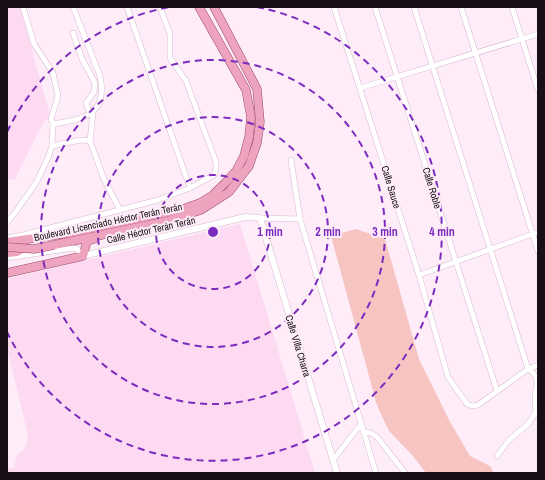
<svg xmlns="http://www.w3.org/2000/svg" width="545" height="480" viewBox="0 0 545 480" font-family="'Archivo Narrow',sans-serif">
<style>
.built{fill:#fdd9f2}
.green{fill:#f6c5c2}
.lines{fill:none;stroke-linecap:round;stroke-linejoin:round}
.minor-casing{stroke:#d6b9cd;stroke-width:6}
.tertiary-casing{stroke:#d6b9cd;stroke-width:7}
.primary-casing{stroke:#9c4868;stroke-width:9}
.minor{stroke:#fff;stroke-width:5}
.tertiary{stroke:#fff;stroke-width:6}
.primary{stroke:#eea3be;stroke-width:8}
.primary-bridge-casing{stroke:#9c4868;stroke-width:9;stroke-linecap:butt}
.primary-bridge{stroke:#eea3be;stroke-width:8}
.ring{fill:none;stroke:#7b2cbf;stroke-width:2;stroke-dasharray:7 5}
.labels{text-anchor:middle;dominant-baseline:central;stroke-width:4;stroke-linejoin:round;paint-order:stroke}
.street-label{font-size:10px;fill:#191017;stroke:#feecf8}
.centre{fill:#7b2cbf;stroke:#feecf8;stroke-width:2}
.ring-label{font-size:12px;text-anchor:middle;font-weight:bold;fill:#7b2cbf;stroke:#feecf8;stroke-width:4;stroke-linejoin:round;paint-order:stroke}
</style>
<rect width="100%" height="100%" fill="#feecf8"/>
<!-- built -->
<g class="built">
<polygon points="7,7 20,7 51,119 44,121 15,179 7,180"/>
<polygon points="240,224 315,473 7,473 7,467 14,468 16,458 18,454 25,449 28,439 27,430 7,348 7,279"/>
</g>
<!-- green -->
<polygon class="green" points="356,229 385,239 419,359 449,420 470,456 490,466 494,473 426,473 413,456 389,431 380,412 376,402 331,236"/>
<g class="lines">
<defs>
<g id="minor">
<polyline points="127,7 190,188"/>
<polyline points="334,7 419,275 448,377 467,404 472,406 478,405 528,369 538,365"/>
<polyline points="375,7 497,391"/>
<path d="M 414,7 L 528,369 C 543,379 535,384 535,398 C 535,403 536,407 536,412"/>
<polyline points="461,7 538,251"/>
<polyline points="512,7 538,90"/>
<polyline points="73,33 82,59 95,83 94,92 86,103 90,114"/>
<polyline points="360,88 538,34"/>
<polyline points="93,112 90,141 104,179 120,210"/>
<path d="M 53,124 C 85,119 108,114 100,76 L 73,7"/>
<polyline points="52,146 80,140 90,141"/>
<polyline points="291,160 300,219 376,473"/>
<polyline points="260,218 300,219"/>
<polyline points="7,222 15,213 37,181 48,158 52,146 53,124 51,119 58,96 53,73 34,44 23,7"/>
<polyline points="7,238 23,235 158,200 190,188 214,175 216,169 216,162 186,81 170,58 170,34 160,7"/>
<polyline points="7,258 73,248 77,249 83,256"/>
<polyline points="419,275 538,232"/>
<polyline points="364,432 371,433 377,437 405,473"/>
<polyline points="497,456 509,440 528,424 538,409"/>
<polyline points="333,460 361,424"/>
</g>
<polyline id="tertiary" points="83,256 245,217 260,218 337,473"/>
<g id="primary">
<polyline points="7,242 70,233 183,209 200,203 213,195 225,183 236,171 244,156 249,137 251,117 246,90 199,7"/>
<polyline points="54,245 167,221 201,210 229,192 249,166 257,143 260,122 257,89 214,7"/>
<polyline points="7,253 17,252 24,247"/>
<polyline points="7,273 83,256 87,241 94,239"/>
</g>
</defs>
<!-- minor casing -->
<use href="#minor" class="minor-casing"/>
<!-- tertiary casing -->
<use href="#tertiary" class="tertiary-casing"/>
<!-- primary casing -->
<use href="#primary" class="primary-casing"/>
<!-- minor -->
<use href="#minor" class="minor"/>
<!-- tertiary -->
<use href="#tertiary" class="tertiary"/>
<!-- primary -->
<use href="#primary" class="primary"/>
<defs>
<polyline id="primary-bridge" points="7,247 34,249 54,245"/>
</defs>
<!-- primary-bridge casing -->
<use href="#primary-bridge" class="primary-bridge-casing"/>
<!-- primary-bridge -->
<use href="#primary-bridge" class="primary-bridge"/>
</g>
<!-- distance rings -->
<g class="ring">
<circle cx="213" cy="232" r="57"/>
<circle cx="213" cy="232" r="115"/>
<circle cx="213" cy="232" r="172"/>
<path d="M7 132A229 229 0 0 1 169 7M257 7A229 229 0 1 1 7 332"/>
</g>
<g class="labels">
<!-- street labels -->
<g class="street-label">
<text transform="translate(391 187) rotate(73)">Calle Sauce</text>
<text transform="translate(432 188) rotate(73)">Calle Roble</text>
<text transform="translate(108 222) rotate(-12)">Boulevard Licenciado Héctor Terán Terán</text>
<text transform="translate(151 230) rotate(-13)">Calle Héctor Terán Terán</text>
<text transform="translate(298 346) rotate(73)">Calle Villa Charra</text>
</g>
</g>
<circle cx="213" cy="232" r="6" class="centre"/>
<g class="ring-label">
<text x="270" y="236">1 min</text>
<text x="328" y="236">2 min</text>
<text x="385" y="236">3 min</text>
<text x="442" y="236">4 min</text>
</g>
<!-- border -->
<rect width="545" height="480" fill="none" stroke="#191017" stroke-width="16"/>
</svg>
